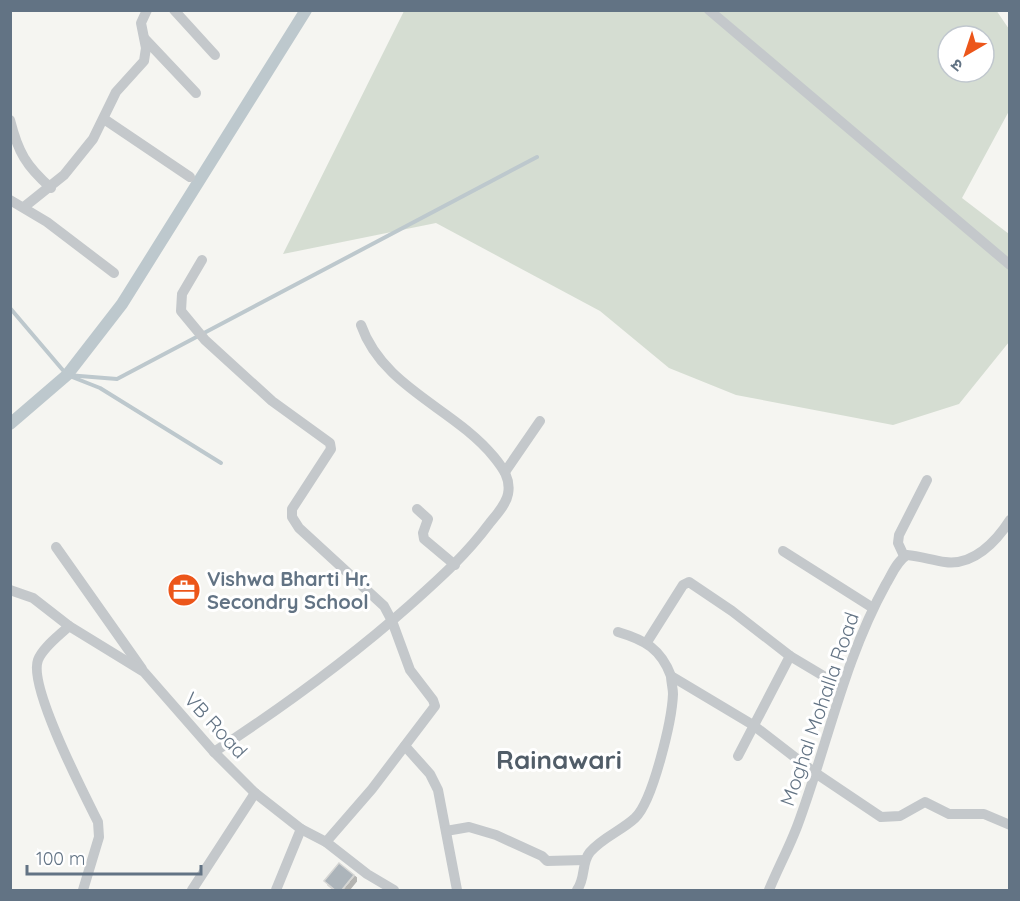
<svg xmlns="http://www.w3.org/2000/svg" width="1020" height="901" viewBox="0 0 1020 901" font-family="Quicksand,'Noto Sans Devanagari',sans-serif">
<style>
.green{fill:#d5ddd2;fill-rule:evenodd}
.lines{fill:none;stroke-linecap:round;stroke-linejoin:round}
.stream{stroke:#bdc8cd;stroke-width:4}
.canal{stroke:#bdc8cd;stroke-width:12}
.building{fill:#acb4ba;stroke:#d6d6d4;stroke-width:1.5;filter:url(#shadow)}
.minor{stroke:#c4c8cb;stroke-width:10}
.labels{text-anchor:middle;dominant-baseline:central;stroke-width:6;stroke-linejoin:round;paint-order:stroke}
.poi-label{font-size:20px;font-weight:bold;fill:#627384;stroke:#fff;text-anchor:start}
.street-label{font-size:20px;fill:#627384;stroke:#fff}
.district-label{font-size:26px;font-weight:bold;fill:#515d68;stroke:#fff}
</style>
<defs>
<filter id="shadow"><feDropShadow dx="4" dy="4" stdDeviation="0" flood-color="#0004"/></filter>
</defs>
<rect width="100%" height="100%" fill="#f5f5f1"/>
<!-- green -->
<path class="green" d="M 996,10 L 1009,29 L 1009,111 L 962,198 L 1009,234 L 1009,342 L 959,404 L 893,425 L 736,395 L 669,368 L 600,311 L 436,223 L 283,254 L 404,11 ZM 948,36 L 984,36 L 984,72 L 948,72 Z"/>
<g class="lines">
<!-- stream -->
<g class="stream">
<polyline points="10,308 67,375 100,388 221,463"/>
<polyline points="67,375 117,379 537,157"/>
</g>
<!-- canal -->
<polyline class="canal" points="10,424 67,375 122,304 306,10"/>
</g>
<!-- building -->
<polygon class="building" points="339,863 354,875 341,891 336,891 324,881"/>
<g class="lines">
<!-- minor -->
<g class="minor">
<polyline points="174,10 215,55"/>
<polyline points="709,10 1010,265"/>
<polyline points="145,39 196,93"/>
<polyline points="104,119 190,177"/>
<path d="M 10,120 C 18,152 26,166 51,188"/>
<polyline points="10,200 47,222 114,273"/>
<polyline points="24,207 64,175 93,139 116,92 144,61 146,48 141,23 147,10"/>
<polyline points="202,260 182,294 181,311 205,340 272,401 330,443 331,449 292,509 292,517 299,528 384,606 392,621 410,670 433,700 435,706 372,789 326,842"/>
<polyline points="505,472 540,421"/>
<polyline points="417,509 428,519 423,533 424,539 455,565"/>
<polyline points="56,547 142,669"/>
<polyline points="783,551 873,608"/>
<polyline points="904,556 898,543 899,535 927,480"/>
<polyline points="10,590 33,598 69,626 144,672 214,752 255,793 301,829 326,842 367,874 394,890"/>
<path d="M 69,626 C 60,635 43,647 38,660 C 28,686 84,794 98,822 L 99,837 L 83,890"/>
<path d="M 618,632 C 645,640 661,649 671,676 L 753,725 L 814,772 L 881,817 L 900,816 L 925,802 L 949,814 L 984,814 L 1010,825"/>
<polyline points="647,642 683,585 689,582 732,611 790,656 842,687"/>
<polyline points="405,746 430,774 438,790 457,890"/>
<path d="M 214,752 C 283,707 349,659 410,605 C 439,579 466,555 489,524 C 496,515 506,505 508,494 C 511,479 503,468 494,457 C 454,408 383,388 361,325"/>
<polyline points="738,756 790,656"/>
<polyline points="446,831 469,827 496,835 542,856 547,861 585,860"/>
<polyline points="192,890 255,793"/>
<polyline points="276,890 301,829"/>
<path d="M 577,890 C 586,878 581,863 590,852 C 603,837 621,831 635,818 C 653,801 672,720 673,694 C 673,688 671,682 671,676"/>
<path d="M 769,890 C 778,868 790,846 798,824 C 828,743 844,660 886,584 C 892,574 897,561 907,555 C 919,556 932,560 945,562 C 973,566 996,542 1010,520"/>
</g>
</g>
<!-- icons -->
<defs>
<symbol id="office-disc" viewBox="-11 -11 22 22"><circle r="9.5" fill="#ec561a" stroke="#fff"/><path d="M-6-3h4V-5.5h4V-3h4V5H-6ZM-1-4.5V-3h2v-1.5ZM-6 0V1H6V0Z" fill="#fff"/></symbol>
</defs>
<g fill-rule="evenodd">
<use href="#office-disc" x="165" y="571" width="38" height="38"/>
</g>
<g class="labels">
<!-- poi labels -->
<g class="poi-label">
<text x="207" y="578">Vishwa Bharti Hr.<tspan x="207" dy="23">Secondry School</tspan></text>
</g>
<!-- street labels -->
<g class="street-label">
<text transform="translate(819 709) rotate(-71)">Moghal Mohalla Road</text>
<text transform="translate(216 725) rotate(47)">VB Road</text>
</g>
<!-- district labels -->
<g class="district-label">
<text x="559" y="759">Rainawari</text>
</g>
</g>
<!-- border -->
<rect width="1020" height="901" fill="none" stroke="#627384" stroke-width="24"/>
<!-- north arrow -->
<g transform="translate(966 54) rotate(219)"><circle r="28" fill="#ffffff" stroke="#c0c7ce" stroke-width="1.5"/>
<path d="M0-4.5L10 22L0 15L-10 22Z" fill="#ec561a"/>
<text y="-9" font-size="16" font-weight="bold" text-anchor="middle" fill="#627384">उ</text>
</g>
<!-- scale -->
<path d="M27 865v9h174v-9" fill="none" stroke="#627384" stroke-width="3"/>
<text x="36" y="865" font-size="18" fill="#627384" stroke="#ffffff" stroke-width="4.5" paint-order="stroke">100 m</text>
</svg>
